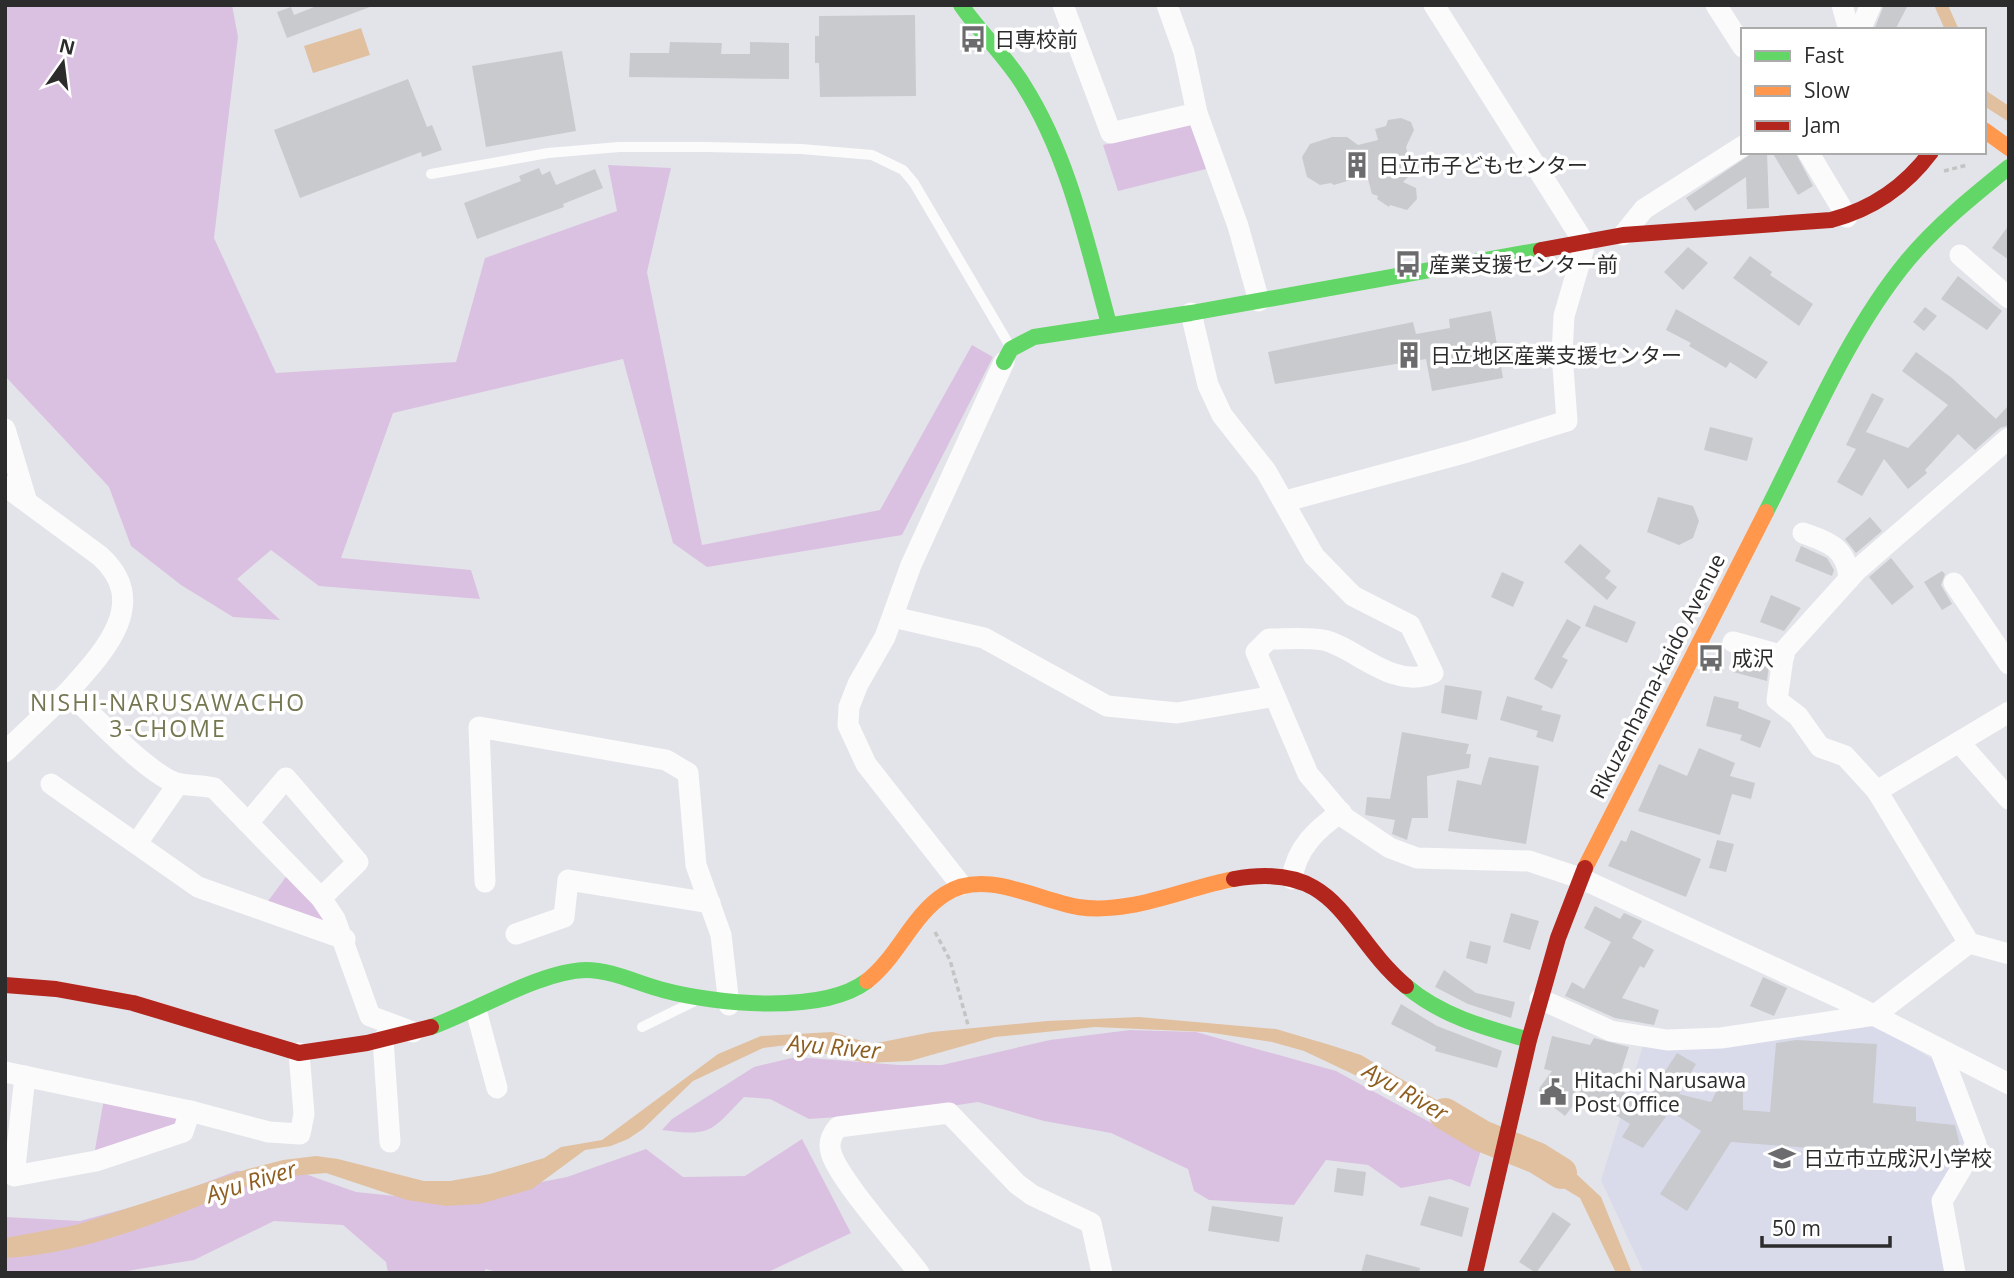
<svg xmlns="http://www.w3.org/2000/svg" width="2014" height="1278" viewBox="0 0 2014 1278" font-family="'Open Sans','Noto Sans JP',sans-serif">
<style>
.education{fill:#dadbea}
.green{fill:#dbc1e1}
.water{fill:#e1c0a0}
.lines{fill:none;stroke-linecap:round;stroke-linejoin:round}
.river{stroke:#e1c0a0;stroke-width:32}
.building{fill:#c9cace}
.path{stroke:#c3c4c4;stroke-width:3.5;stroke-dasharray:5 3.5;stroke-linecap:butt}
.lane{stroke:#fbfbfc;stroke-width:10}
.street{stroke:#fbfbfc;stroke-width:21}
.fast{stroke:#63d668;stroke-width:16}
.slow{stroke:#ff974d;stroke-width:16}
.jam{stroke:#b3261e;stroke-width:16}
.labels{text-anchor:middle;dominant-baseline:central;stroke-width:7;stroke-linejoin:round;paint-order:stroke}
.poi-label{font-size:21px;fill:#2c2c2c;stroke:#fff;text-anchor:start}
.street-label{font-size:21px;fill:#2c2c2c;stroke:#fff}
.neighbourhood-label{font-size:23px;letter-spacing:2px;fill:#757752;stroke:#fff}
.water-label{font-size:23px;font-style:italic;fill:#8d5e1f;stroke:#fff}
</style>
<rect width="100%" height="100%" fill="#e3e4e9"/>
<!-- education -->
<polygon class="education" points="1862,1016 1932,1059 1969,1137 1935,1197 1947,1273 1644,1273 1601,1180 1645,1039"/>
<!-- green -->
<g class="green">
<polygon points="5,5 232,5 238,37 214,238 276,373 456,362 485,258 617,211 608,165 671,168 647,272 702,545 880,510 972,345 993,357 902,535 707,567 673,543 623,359 393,413 341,558 471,570 480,599 319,586 271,550 237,579 280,620 233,617 181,585 131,546 109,487 5,376"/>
<polygon points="1193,123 1206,169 1118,191 1103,145"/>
<polygon points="291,870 345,939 263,908"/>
<path d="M 1130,1030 L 1196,1032 L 1336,1071 L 1481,1150 L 1470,1187 L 1450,1179 L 1401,1188 L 1368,1165 L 1326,1160 L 1294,1205 L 1209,1200 L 1194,1191 L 1188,1169 L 1111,1133 L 1044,1121 L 978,1102 L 911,1112 L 809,1119 L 770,1099 L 744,1097 C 711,1131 712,1137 662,1130 L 672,1119 L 754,1067 L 796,1057 L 899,1065 L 942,1065 L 1050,1040 Z"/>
<polygon points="105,1093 190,1111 183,1132 93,1161"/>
<polygon points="802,1139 851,1233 766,1273 501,1273 486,1269 482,1273 388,1273 386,1262 343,1225 274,1221 194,1260 115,1273 5,1273 5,1217 80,1221 165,1198 236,1171 294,1170 356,1192 444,1201 567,1177 646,1149 683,1177 745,1176"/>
</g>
<!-- water -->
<g class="water">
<polygon points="1934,5 1948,5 1959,30 1945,30"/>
<polygon points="361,28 370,55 313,73 304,46"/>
<polygon points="1984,84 1988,92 2009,106 2009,122 1984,106"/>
<path d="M 1139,1017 L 1276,1029 L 1330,1045 L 1361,1055 L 1485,1129 L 1480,1148 L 1393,1093 L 1304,1051 L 1272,1042 L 1206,1032 L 1095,1027 L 995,1037 L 910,1061 L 866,1063 L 787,1045 L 763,1048 L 693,1081 L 643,1129 L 628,1139 L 611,1146 L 585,1150 L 532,1189 L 480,1204 L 446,1206 L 407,1200 L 326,1173 L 268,1178 C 184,1211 97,1253 5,1258 L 5,1238 L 76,1225 L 248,1169 L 283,1160 L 316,1156 L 338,1159 L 424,1181 L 450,1181 L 490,1174 L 544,1158 L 561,1147 L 602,1140 L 718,1054 L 761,1036 L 832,1032 L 872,1044 L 932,1032 L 1047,1021 Z"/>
<polygon points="1528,1143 1557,1156 1601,1197 1632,1273 1616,1273 1580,1198 1523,1164"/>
</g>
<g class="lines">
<!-- river -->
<polyline class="river" points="1445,1114 1482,1136 1537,1158 1561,1173"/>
</g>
<!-- building -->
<g class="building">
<polygon points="319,5 370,5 370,7 287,38 277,12 291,7 294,15"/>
<polygon points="1884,5 1908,5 1895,30 1874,30"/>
<polygon points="915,15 916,96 820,97 819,63 815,63 815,36 819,36 819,16"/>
<polygon points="670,42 722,43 721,54 750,54 750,42 789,43 789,79 629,77 630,53 669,53"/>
<polygon points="562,51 576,131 486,147 472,66"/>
<polygon points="408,79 427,127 432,125 442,150 422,157 421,152 300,198 274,130"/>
<polygon points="1401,118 1411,122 1414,130 1406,147 1412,173 1403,182 1416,188 1417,199 1407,210 1390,205 1389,207 1377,199 1378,196 1372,194 1367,175 1334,185 1331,183 1320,185 1307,177 1302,157 1310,144 1332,137 1347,137 1358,145 1378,140 1375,129 1386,126 1388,120"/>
<polygon points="1754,152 1767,152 1769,208 1747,209 1746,177 1695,211 1686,198"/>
<polygon points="1772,152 1795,152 1813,186 1798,195"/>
<polygon points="539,168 542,175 550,171 556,185 595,169 603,188 563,204 564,207 477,239 464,203 521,181 519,176"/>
<polygon points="2009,225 2009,260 1992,248"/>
<polygon points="1688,247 1708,263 1683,290 1664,272"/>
<polygon points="1750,256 1772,272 1770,275 1813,304 1799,326 1733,278"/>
<polygon points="1958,276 2002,311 1987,330 1941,299"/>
<polygon points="1925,307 1937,316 1924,331 1913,322"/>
<polygon points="1676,309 1768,362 1756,379 1730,362 1726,368 1689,346 1691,343 1666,330"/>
<polygon points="1491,311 1503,378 1432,391 1426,359 1275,384 1268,352 1413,322 1416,334 1450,328 1449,319"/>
<polygon points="1916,352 1952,378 1996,419 2009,405 2009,425 2000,428 1975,450 1958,434 1925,470 1927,473 1908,489 1884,459 1862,496 1837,482 1856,449 1846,445 1872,393 1884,399 1866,432 1908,448 1948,405 1902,371"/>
<polygon points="1710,427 1753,438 1747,461 1704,450"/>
<polygon points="1658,497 1693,506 1699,521 1693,538 1679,545 1647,532"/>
<polygon points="1870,517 1882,531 1856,553 1845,539"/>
<polygon points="1580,544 1611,571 1605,578 1617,587 1607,600 1564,562"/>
<polygon points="1801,546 1827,558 1834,570 1832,576 1795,561"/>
<polygon points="1891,558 1914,587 1892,605 1869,577"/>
<polygon points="1942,571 1945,574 1941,585 1952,604 1942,610 1924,582"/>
<polygon points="1502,572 1524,582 1513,607 1491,597"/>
<polygon points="1771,595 1801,608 1784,631 1760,622"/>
<polygon points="1594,605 1636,622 1627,643 1585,626"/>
<polygon points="1567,619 1581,627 1562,657 1568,660 1552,689 1534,679"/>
<polygon points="1736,657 1769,665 1767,681 1733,672"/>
<polygon points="1445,685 1482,691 1477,720 1441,713"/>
<polygon points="1507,696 1543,706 1541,710 1561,715 1553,742 1536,737 1538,731 1500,720"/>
<polygon points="1714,696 1739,702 1738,708 1771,721 1760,748 1740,740 1742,735 1706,726"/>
<polygon points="1402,732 1469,744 1466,754 1471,754 1469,768 1427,776 1428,818 1412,818 1407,840 1392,834 1395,820 1365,815 1367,797 1390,799"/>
<polygon points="1699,748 1735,763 1730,776 1755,783 1751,799 1732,794 1720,835 1638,811 1659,764 1687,776"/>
<polygon points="1489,757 1539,766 1526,844 1448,831 1457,780 1481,785"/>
<polygon points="1631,830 1701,859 1686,897 1608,866 1621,840 1626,842"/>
<polygon points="1717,840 1734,844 1726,872 1709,868"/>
<polygon points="1595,906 1620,919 1624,913 1642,921 1632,938 1654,950 1644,968 1640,966 1622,998 1659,1010 1654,1025 1615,1018 1565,996 1572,982 1584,989 1611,942 1584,928"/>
<polygon points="1511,913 1539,921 1530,950 1503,942"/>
<polygon points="1470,941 1491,946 1487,964 1466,958"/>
<polygon points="1444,970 1476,993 1515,1002 1511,1018 1468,1004 1435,987"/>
<polygon points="1763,977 1787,988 1774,1016 1750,1006"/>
<polygon points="1401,1004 1437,1026 1502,1051 1497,1068 1435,1051 1436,1047 1391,1024"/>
<polygon points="1552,1036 1590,1045 1594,1038 1629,1047 1616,1087 1643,1105 1677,1053 1696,1064 1679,1094 1711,1102 1719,1086 1743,1088 1743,1110 1770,1112 1776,1043 1796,1040 1877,1044 1873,1103 1916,1107 1916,1121 1955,1125 1960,1145 1952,1159 1731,1142 1687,1211 1660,1194 1701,1131 1670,1111 1643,1148 1622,1137 1630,1124 1582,1094 1565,1116 1538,1095 1540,1087 1552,1071 1544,1069"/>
<polygon points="1337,1168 1366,1172 1363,1196 1334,1192"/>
<polygon points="1429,1196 1469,1208 1462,1237 1420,1225"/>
<polygon points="1212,1206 1283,1217 1279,1242 1208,1231"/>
<polygon points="1553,1212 1571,1224 1536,1273 1519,1262"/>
<polygon points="1366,1254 1420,1268 1419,1273 1361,1273"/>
</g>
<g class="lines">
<!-- path -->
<g class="path">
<polyline points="1944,171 1967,165"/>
<polyline points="935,932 950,960 968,1025"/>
</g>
<!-- lane -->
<g class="lane">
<polyline points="431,174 548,153 619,147 708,147 801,149 872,155 903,170 914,183 1011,348"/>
<polyline points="642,1027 693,1002"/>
</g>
<!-- street -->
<g class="street">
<polyline points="1063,5 1111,133 1197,113"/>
<polyline points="1167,5 1184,52 1197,113 1238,226 1259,301"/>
<polyline points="1716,5 1743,47"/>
<polyline points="1842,5 1849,30"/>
<polyline points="1860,30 1871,5"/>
<polyline points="1808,152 1847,217"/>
<polyline points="1623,235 1644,209 1743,146"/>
<polyline points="1960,255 2009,298"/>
<path d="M 1191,313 L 1208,385 L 1222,415 L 1266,471 L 1314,556 L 1353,596 L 1410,625 L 1433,673 C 1393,691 1354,646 1323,640 C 1306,637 1286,639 1269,639 L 1256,652 L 1308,774 L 1345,818 L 1390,848 L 1417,858 L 1529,861 L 1580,878 L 1840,998 L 2009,1084"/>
<polyline points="5,429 26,499"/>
<path d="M 5,486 L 100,556 C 152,603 103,653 68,692"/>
<polyline points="1286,501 1467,452 1567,421 1562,354 1564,316 1585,244 1434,5"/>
<path d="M 1803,533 C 1829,542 1847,548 1849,579"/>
<polyline points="1954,583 2009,664"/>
<polyline points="893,617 984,638 1107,706 1177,713 1275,696"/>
<polyline points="1733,642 1784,656"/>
<polyline points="1959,742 2009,799"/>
<path d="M 5,752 L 68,692 C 93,715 147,773 176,783 C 187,786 202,785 214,788 L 321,898 L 335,919 L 370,1016 L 413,1032"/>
<polyline points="51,784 198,887 345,939"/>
<polyline points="1877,791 1845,756 1820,747 1798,716 1777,700 1784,651 1857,570 2009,438"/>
<polyline points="248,823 286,778 358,862 321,898"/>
<polyline points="137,843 178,784"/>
<path d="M 1292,879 C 1296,848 1317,829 1341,812"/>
<polyline points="485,882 479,727 666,760 688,773 696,865 721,935 729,1005"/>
<polyline points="961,885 866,764 848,725 849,707 858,684 885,637 911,565 1004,362"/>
<polyline points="516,934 564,917 568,880 710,903"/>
<polyline points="1969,943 1877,791 2009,712"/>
<polyline points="1540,999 1611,1031 1667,1040 1721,1038 1875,1015 1969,943 2009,954"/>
<polyline points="476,1010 497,1088"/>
<polyline points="383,1039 390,1142"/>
<polyline points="1940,1049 1976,1144 1942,1201 1955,1273"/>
<polyline points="5,1072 190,1111 269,1132 300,1134 304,1114 299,1053"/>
<polyline points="25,1076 14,1176 96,1161 183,1132 190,1111"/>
<path d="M 919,1273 C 901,1249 836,1176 831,1152 C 828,1142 832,1134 838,1127 L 949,1113 L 1017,1184 L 1032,1195 L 1091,1223 L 1102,1273"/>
</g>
<!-- fast -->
<g class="fast">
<path d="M 961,5 C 980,33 1006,56 1024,86 C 1069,157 1087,244 1109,324"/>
<polyline points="1004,362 1011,349 1034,337 1191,313 1541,250"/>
<path d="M 1766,512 C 1809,428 1847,334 1907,261 C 1937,225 1973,196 2009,167"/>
<path d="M 1406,986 C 1441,1016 1486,1028 1529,1040"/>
<path d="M 431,1027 C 476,1011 540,971 586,970 C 612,970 639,984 663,990 C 715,1004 822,1015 867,981"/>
</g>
<!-- slow -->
<g class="slow">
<polyline points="1984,130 2009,148"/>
<polyline points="1585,868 1766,512"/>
<path d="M 867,981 C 898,957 912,915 945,894 C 984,868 1037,900 1078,907 C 1131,915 1184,888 1234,879"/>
</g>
<!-- jam -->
<g class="jam">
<path d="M 1541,250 L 1623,235 L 1831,220 C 1873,209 1905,187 1931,152"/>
<path d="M 1234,879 C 1340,860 1343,933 1406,986"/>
<polyline points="5,985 56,989 133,1003 299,1053 367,1043 431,1027"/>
<polyline points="1475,1273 1529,1040 1558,938 1585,868"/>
</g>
</g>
<!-- icons -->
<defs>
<symbol id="bus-bare" viewBox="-9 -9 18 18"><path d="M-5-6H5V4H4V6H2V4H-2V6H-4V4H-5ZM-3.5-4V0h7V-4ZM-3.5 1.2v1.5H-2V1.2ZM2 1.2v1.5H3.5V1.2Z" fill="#6c6c6e" stroke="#fff" stroke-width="2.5" paint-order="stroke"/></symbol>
<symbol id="building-bare" viewBox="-9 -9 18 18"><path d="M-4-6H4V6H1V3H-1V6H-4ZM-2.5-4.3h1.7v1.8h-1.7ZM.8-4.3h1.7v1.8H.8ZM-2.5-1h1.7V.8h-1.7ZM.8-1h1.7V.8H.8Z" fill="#6c6c6e" stroke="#fff" stroke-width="2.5" paint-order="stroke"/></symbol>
<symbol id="civic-bare" viewBox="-9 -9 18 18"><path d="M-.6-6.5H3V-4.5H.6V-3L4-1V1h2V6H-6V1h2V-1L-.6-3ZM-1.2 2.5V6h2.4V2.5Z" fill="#6c6c6e" stroke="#fff" stroke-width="2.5" paint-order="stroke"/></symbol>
<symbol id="school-bare" viewBox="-9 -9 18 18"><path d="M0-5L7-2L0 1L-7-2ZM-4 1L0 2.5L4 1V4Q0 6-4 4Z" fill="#6c6c6e" stroke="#fff" stroke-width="2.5" paint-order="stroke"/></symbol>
</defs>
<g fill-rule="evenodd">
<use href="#bus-bare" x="954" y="20" width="38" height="38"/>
<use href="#building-bare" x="1338" y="146" width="38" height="38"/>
<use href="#bus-bare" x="1389" y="245" width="38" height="38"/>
<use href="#building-bare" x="1390" y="336" width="38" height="38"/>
<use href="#bus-bare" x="1692" y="639" width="38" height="38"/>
<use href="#civic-bare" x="1534" y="1073" width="38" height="38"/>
<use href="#school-bare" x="1763" y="1139" width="38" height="38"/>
</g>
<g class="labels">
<!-- poi labels -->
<g class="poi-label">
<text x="994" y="39">日専校前</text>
<text x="1378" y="165">日立市子どもセンター</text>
<text x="1429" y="264">産業支援センター前</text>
<text x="1430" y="355">日立地区産業支援センター</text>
<text x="1732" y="658">成沢</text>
<text x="1574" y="1080">Hitachi Narusawa<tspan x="1574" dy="24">Post Office</tspan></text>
<text x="1803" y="1158">日立市立成沢小学校</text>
</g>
<!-- street labels -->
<g class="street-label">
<text transform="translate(1657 676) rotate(-63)">Rikuzenhama-kaido Avenue</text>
</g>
<!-- neighbourhood labels -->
<g class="neighbourhood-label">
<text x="168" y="702">NISHI-NARUSAWACHO<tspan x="168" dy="26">3-CHOME</tspan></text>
</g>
<!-- water labels -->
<g class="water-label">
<text transform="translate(834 1046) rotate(5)">Ayu River</text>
<text transform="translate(1406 1091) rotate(30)">Ayu River</text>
<text transform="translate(251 1181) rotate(-17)">Ayu River</text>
</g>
</g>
<!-- border -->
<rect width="2014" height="1278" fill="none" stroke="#2c2c2c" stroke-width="14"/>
<!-- legend -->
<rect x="1741" y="28" width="245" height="126" fill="#ffffff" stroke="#ababab" stroke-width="2"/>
<rect x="1755" y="51" width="35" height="10" fill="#63d668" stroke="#ababab" stroke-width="2"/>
<text x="1804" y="63" font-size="21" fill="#2c2c2c">Fast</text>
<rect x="1755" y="86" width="35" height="10" fill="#ff974d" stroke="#ababab" stroke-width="2"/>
<text x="1804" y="98" font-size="21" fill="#2c2c2c">Slow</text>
<rect x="1755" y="121" width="35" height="10" fill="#b3261e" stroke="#ababab" stroke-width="2"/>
<text x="1804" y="133" font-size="21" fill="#2c2c2c">Jam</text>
<!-- north arrow -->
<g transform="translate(63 63) rotate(14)" stroke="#ffffff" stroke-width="5" paint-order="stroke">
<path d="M0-5L12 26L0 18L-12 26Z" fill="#2c2c2c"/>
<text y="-10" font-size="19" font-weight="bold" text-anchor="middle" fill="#2c2c2c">N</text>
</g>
<!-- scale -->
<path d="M1762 1236v10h128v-10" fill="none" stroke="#2c2c2c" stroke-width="3.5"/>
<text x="1772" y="1236" font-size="21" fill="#2c2c2c" stroke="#ffffff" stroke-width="5" paint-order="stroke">50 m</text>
</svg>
